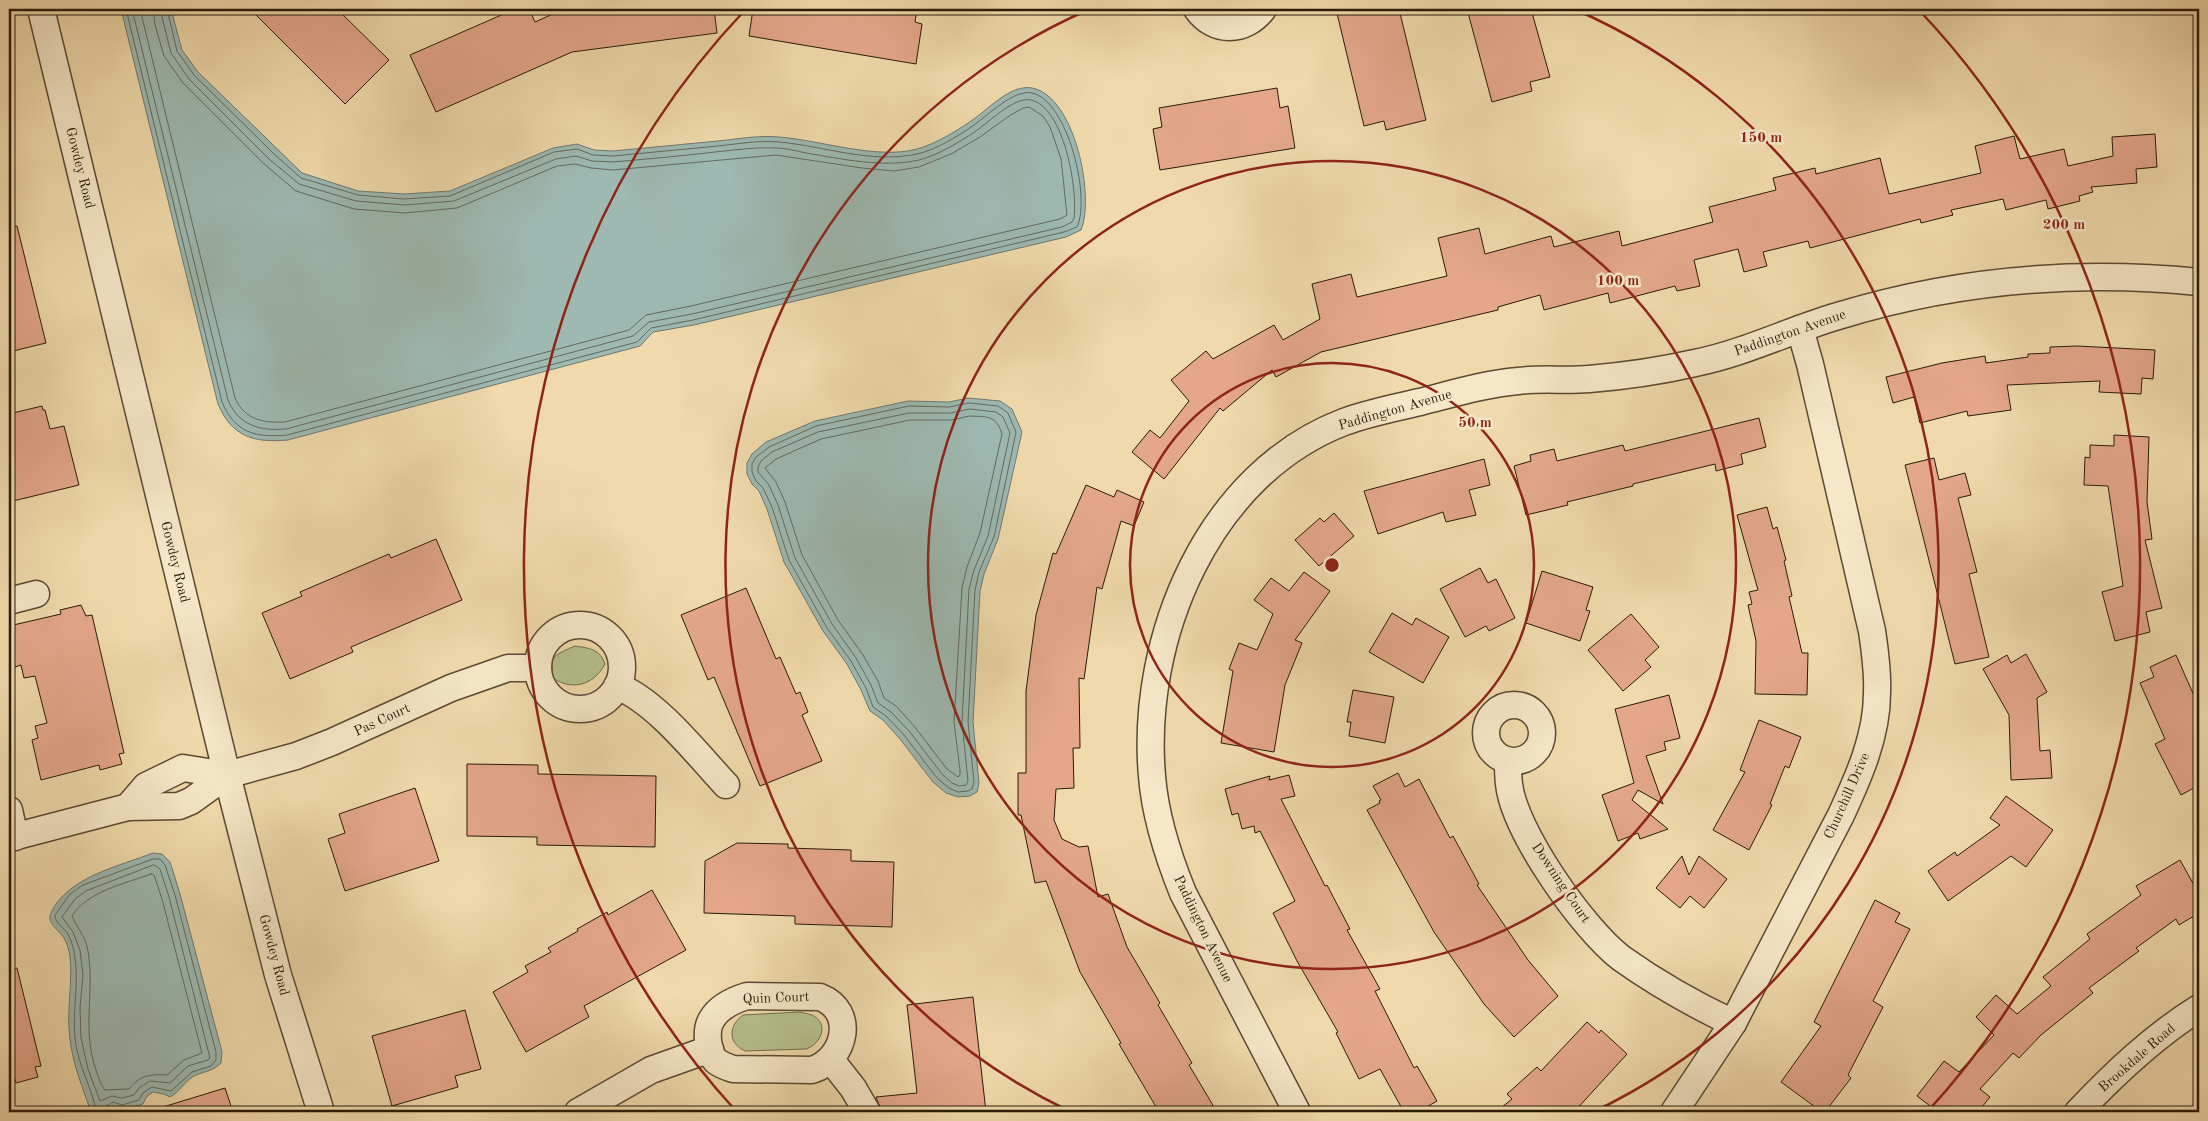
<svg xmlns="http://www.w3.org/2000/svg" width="2208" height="1121" viewBox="0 0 2208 1121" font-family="'Old Standard TT',serif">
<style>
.green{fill:#b5c18c;stroke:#6f6e4b}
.water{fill:#9db9b2;stroke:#6f796f}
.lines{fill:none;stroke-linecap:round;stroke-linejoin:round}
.shore{stroke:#636a5e;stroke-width:1}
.building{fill:#e4a78a;stroke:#291a0a}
.minor-casing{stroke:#5b4a32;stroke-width:29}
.minor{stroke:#f5e7c8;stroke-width:26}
.ring{fill:none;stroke:#8f2418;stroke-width:2.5}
.labels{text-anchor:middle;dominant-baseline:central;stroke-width:5;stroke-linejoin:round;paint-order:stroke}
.street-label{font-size:14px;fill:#291a0a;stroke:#f5e7c8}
.centre{fill:#8f2418;stroke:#f5e7c8;stroke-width:2.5}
.ring-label{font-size:15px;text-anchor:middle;font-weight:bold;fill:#8f2418;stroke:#f5e7c8;stroke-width:5;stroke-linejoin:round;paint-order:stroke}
</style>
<rect width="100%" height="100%" fill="#f0daab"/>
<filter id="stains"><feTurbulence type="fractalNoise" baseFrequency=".004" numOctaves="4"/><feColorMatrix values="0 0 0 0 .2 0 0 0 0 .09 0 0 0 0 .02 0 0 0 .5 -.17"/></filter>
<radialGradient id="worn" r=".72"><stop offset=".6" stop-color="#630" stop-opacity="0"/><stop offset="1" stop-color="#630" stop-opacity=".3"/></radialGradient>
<!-- green -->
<g class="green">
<path d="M 575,646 C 589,648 600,649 605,664 C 592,689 564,692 545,671 C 550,656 561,652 575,646 Z"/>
<path d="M 800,1012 C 804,1013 809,1014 812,1015 C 830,1024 821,1044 806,1049 L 745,1051 C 728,1043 728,1026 743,1015 Z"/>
</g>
<!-- water -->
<g class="water">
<path d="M 121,9 L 171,9 L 182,50 L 198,72 L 302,173 L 358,191 L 404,194 L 450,191 L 553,148 L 577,144 L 594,150 L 613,151 C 648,148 683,144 718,141 C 738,139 759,135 779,137 C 820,140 877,160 917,149 C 935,144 955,132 971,121 C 988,110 1010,84 1032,88 C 1075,96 1095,197 1081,230 L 1066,237 L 694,325 L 653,332 L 640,346 L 288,440 C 254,443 232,437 218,404 Z"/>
<polygon points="968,398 1000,401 1012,409 1022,432 998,539 984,574 980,591 973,722 979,783 977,792 970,796 958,797 946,793 933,782 900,739 883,720 870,711 861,690 847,664 823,631 784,562 767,509 759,491 752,484 747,474 747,463 752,454 766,442 815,421 908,401 949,402"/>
<path d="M 153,853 L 162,854 L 170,862 L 180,894 L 222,1052 L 221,1063 C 213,1071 206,1071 196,1075 C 185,1080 180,1092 170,1097 L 164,1094 L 153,1092 L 147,1096 L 143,1104 L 121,1110 L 114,1107 L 105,1112 L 91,1112 C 83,1089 73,1065 70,1039 C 66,1011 73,984 70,956 C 69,950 67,943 64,938 C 59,930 46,923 51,913 C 67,877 120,866 153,853 Z"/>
</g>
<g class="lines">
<!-- shore -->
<g class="shore">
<path d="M 126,9 L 222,402 C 235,433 256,438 287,435 L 637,342 L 651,328 L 693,320 L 1064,232 L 1077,227 C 1091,198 1068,101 1032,93 C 1014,89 988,115 974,125 C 958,136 936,150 917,154 C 871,164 824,146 779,142 C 759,140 738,144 718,146 C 683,149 648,153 613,156 L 593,155 L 577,149 L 554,152 L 450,196 L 404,199 L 358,195 L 301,178 L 273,153 L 194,75 L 177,51 L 167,9"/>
<path d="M 132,9 L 228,400 C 239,426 260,431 286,429 L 633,336 L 649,322 L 692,314 L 1062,227 L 1072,222 L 1074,218 C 1078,190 1064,107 1031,100 C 1015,96 989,122 976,131 C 960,142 938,155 919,160 C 883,168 842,159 806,153 C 796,151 786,148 776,148 C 756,147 735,150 715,152 C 681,156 647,159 613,162 L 592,161 L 576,156 L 556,159 L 454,201 L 405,205 L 356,201 L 299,184 L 268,158 L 189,79 L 171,53 L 160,9"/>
<path d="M 140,9 L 235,398 C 245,420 263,423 285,422 L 629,330 L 646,315 L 691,306 L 1060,219 L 1067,215 L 1061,159 L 1050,127 L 1043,116 L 1029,107 L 1023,108 L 1009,116 L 980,137 L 951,154 L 919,167 L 894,171 L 862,168 L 776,155 L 613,170 L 591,168 L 575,164 L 557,166 L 457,208 L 405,213 L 354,209 L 296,191 L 263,163 L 183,83 L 164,56 L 155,25 L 153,9"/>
<polygon points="969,403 998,406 1008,413 1016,432 994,537 979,572 975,590 968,722 974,782 972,789 968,791 958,792 949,788 937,778 904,735 886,716 873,707 866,688 851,661 827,628 789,560 772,507 763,488 756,481 752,472 752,464 756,457 769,447 816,426 909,406 949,407"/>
<polygon points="970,409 996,412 1003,417 1010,433 988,536 974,570 969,589 962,722 968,781 966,785 959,786 952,783 942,774 909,731 891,712 878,703 871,685 856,658 832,624 795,558 778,505 769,485 758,472 758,467 761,461 772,452 818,432 909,413 950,413"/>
<path d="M 970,416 C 988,417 996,415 1002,434 L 980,533 L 967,567 L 962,588 L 954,722 L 960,770 L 960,775 L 958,777 L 947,769 L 914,726 L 896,706 L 884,698 L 878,681 L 863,655 L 838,620 L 802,555 L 785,502 L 776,482 L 765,468 L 776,459 L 821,439 L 910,420 L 951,420 Z"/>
<polygon points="154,865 160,869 169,897 210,1058 208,1060 188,1066 170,1083 150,1081 139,1088 134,1095 122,1098 112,1096 100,1101 88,1069 81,1038 80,1007 83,975 80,950 73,932 62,917 75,899 86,891"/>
<path d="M 151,874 L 154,875 L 162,899 L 202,1053 L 184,1060 L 167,1075 C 150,1074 140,1075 129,1089 L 105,1090 C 101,1086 99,1079 97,1073 C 81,1029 95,994 88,951 C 86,937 77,928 72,916 C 88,891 124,884 151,874 Z"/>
<path d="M 96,1112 C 93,1089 77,1064 75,1038 C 72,1009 80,981 74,952 C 73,947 71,939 68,934 C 64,927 55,924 55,915 L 70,894 L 83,885 L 153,859 L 160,859 L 165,865 L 175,895 L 216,1052 L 216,1060 L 211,1066 L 192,1072 L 171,1091 L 152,1087 L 143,1093 L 139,1100 L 122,1105 L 113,1102 L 105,1107 L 103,1112"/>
</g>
</g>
<!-- building -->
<g class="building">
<polygon points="250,9 337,9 389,60 345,104"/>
<polygon points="515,9 529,9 535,22 564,9 714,9 717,33 572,52 436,112 410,55"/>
<polygon points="753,9 917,9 915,22 922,24 916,64 749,36"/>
<polygon points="1336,9 1399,9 1426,120 1386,130 1384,121 1364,126"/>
<polygon points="1467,9 1531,9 1550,77 1530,82 1532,91 1492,102"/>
<polygon points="1277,88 1280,108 1288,106 1295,148 1160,170 1153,129 1162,127 1159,108"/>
<polygon points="2155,134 2157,167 2136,169 2137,183 2091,187 2093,192 2079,196 2080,201 2048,209 2046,200 2006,210 2003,199 1951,210 1953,215 1921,223 1920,219 1810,248 1808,241 1763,252 1767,266 1744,272 1738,249 1694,260 1700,286 1677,291 1675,286 1610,303 1608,293 1544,310 1540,295 1498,307 1498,310 1321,352 1276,377 1272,370 1223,411 1220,408 1164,479 1132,452 1150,430 1160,438 1189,401 1171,380 1206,351 1213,359 1274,325 1283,340 1320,319 1312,284 1351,274 1357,297 1447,276 1438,238 1479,228 1485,254 1551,236 1554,247 1619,231 1622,246 1713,222 1709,207 1776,190 1773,178 1815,168 1816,174 1880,158 1889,194 1981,173 1975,146 2014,136 2020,159 2064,149 2068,166 2113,156 2112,137"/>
<polygon points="17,226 46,343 9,352 9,227"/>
<polygon points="2077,346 2155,350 2153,379 2142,378 2141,394 2099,392 2100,381 2007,385 2011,410 1968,416 1967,411 1920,423 1914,397 1893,403 1886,377 1942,363 1985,356 1986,363 2028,357 2028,354 2050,353 2050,347"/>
<polygon points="42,406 43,410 45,410 50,429 64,426 79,485 9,502 9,414"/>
<polygon points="1759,418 1766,447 1741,454 1743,464 1716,471 1715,464 1633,484 1633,486 1567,502 1568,505 1526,515 1514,466 1531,461 1530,455 1554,449 1557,461 1623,445 1625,451"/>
<polygon points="2114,435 2149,437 2147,502 2152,539 2145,540 2162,608 2146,612 2150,632 2115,641 2102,592 2123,586 2108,486 2084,485 2085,457 2090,458 2090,445 2114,446"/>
<polygon points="1934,458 1939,480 1965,473 1971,495 1958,498 1977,572 1969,574 1989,657 1955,664 1905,465"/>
<polygon points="1484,459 1490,485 1469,490 1476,515 1446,522 1443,512 1378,534 1364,491"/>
<polygon points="1086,485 1114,497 1117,490 1144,502 1134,526 1121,521 1102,589 1097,587 1084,679 1079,678 1080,748 1073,748 1074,788 1056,789 1054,820 1062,839 1079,847 1088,846 1098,897 1108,894 1127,947 1160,1003 1158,1005 1192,1063 1189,1065 1217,1112 1159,1112 1119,1044 1121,1043 1080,972 1046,881 1035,883 1021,815 1018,815 1018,773 1026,773 1026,691 1036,615 1053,553 1056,554"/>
<polygon points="1767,507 1773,529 1777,527 1786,560 1784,561 1792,596 1789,597 1802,653 1808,653 1807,695 1755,694 1756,641 1748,605 1752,604 1749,592 1758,590 1737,515"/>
<polygon points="1334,513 1354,536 1319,566 1295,540 1320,518 1324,522"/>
<polygon points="436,539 462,600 351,647 353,652 290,679 262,613 302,596 300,592 389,554 391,558"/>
<polygon points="1480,568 1488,583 1496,579 1515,618 1489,631 1486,626 1465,637 1440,589"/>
<polygon points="1542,571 1593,587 1586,610 1590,611 1580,641 1526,623"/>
<polygon points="1304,572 1330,591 1295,640 1302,643 1285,685 1274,752 1221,743 1233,671 1229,669 1239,643 1257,650 1273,614 1254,600 1271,578 1289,591"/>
<polygon points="746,588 776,659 780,657 796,694 800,692 808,712 802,715 822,761 760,786 714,677 708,680 681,615"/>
<polygon points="81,605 86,616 92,615 124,753 119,754 122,764 100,770 99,765 41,780 32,740 38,738 35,726 47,723 35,676 24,678 21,665 15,667 9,640 9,626 61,614 60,610"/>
<polygon points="1392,613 1412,625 1416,618 1449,637 1423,683 1369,652"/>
<polygon points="1631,614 1659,647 1645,660 1651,667 1623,691 1588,650"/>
<polygon points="2026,654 2047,692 2037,698 2040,751 2050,750 2052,778 2011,780 2009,715 1983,669 2007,655 2011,663"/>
<polygon points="2176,655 2199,707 2199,785 2181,795 2155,744 2165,739 2140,683 2154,677 2150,667"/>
<polygon points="1353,690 1394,697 1385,743 1349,736 1351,722 1347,722"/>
<polygon points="1669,695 1680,738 1664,742 1666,750 1646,756 1663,804 1638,790 1632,800 1668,829 1640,839 1638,833 1618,841 1602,795 1634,783 1615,709"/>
<polygon points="1759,720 1801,737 1789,768 1785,766 1770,804 1772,805 1749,850 1713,830 1745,772 1740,770"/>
<polygon points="467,764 538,765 538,774 656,776 655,847 537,845 537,837 467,836"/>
<polygon points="1398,773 1405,787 1419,779 1450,838 1453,836 1479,884 1477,885 1528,960 1558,996 1514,1037 1484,1004 1434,932 1367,810 1380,803 1379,801 1381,800 1373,786"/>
<polygon points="1289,775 1295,796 1281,799 1325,886 1327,885 1350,929 1347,930 1380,989 1375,991 1414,1068 1417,1066 1437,1101 1418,1112 1404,1112 1380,1069 1359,1079 1336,1033 1338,1032 1297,961 1273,913 1295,901 1260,831 1255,833 1254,826 1242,829 1238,813 1232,815 1225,789 1270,776 1269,780"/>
<polygon points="415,788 439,861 345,891 328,839 345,833 339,814"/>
<polygon points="2006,796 2053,830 2026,867 2011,856 1948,901 1928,871 1955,852 1957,856 2000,825 1990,818"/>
<polygon points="737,843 788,844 788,848 851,850 851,861 894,862 892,927 795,924 795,916 704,913 705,861"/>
<polygon points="1682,856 1689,875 1699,856 1727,879 1704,908 1690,896 1680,908 1656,888"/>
<polygon points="2180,860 2199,894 2199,913 2179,925 2176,919 2136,948 2139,951 2089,988 2093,993 2041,1035 2019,1058 2013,1053 1980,1089 1990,1097 1978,1112 1938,1112 1917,1096 1944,1061 1959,1072 1994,1035 1976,1017 1996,995 2017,1014 2051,986 2043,977 2090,939 2087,934 2141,895 2136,886"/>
<polygon points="652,890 686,950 584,1006 589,1017 526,1052 493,992 528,972 525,966 551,952 548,948 578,931 577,929 607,912 608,915"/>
<polygon points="1875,900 1900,913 1895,922 1910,929 1873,1001 1883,1007 1848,1075 1851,1078 1825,1112 1822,1112 1781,1082 1821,1026 1814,1022"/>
<polygon points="17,968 41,1066 35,1067 38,1077 16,1083 14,1076 9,1077 9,969"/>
<polygon points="973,997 986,1112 882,1112 876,1097 917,1093 907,1005"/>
<polygon points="465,1010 481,1069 455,1076 458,1087 392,1106 372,1036"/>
<polygon points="1587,1022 1599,1033 1601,1030 1627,1054 1574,1112 1496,1112 1512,1099 1507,1094 1537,1067 1541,1071"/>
<polygon points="225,1088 233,1112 164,1112 163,1107"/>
</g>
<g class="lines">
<defs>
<g id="minor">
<polyline points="41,9 227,775 278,975 321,1112"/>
<path d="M 1197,9 C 1214,33 1245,33 1263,9"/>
<polyline points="9,601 36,594"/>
<circle cx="580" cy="667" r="42"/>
<path d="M 617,686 C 656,701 697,754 726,785"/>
<circle cx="1514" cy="733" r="28"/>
<path d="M 1508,761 C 1508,768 1508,776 1509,784 C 1514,831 1583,929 1621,958 C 1656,983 1695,1005 1733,1023"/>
<polyline points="128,807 146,786 183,768 227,775"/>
<polyline points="9,810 15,837"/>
<polyline points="9,838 128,807 179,806 191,801 227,775 296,756 332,742 451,688 508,668 538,668"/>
<path d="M 747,996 L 820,997 C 856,1011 846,1059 812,1070 L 733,1069 C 727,1067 721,1065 716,1061 C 707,1052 705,1029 712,1019 C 719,1007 734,1000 747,996 Z"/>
<polyline points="831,1060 853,1088 867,1112"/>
<polyline points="578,1112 651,1070 710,1049"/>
<path d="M 1297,1112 L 1183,893 C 1168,856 1155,816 1152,776 C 1140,638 1208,474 1344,422 C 1368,413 1394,408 1420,402 C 1452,394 1484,384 1518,381 C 1541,378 1565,381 1589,379 C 1625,376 1660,371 1695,363 C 1745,353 1790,330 1838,316 C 1955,280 2078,270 2199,282"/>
<path d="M 1674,1112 L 1733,1023 L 1841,815 C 1859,776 1877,736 1877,693 C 1878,672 1875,651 1872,631 L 1810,364 L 1800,329"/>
<path d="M 2078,1112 C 2115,1073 2154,1036 2199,1008"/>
</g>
</defs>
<!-- minor casing -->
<use href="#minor" class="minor-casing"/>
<!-- minor -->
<use href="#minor" class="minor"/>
</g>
<!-- distance rings -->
<g class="ring">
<circle cx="1332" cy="565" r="202"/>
<circle cx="1332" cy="565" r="404"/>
<path d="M1071 1112A606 606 0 0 1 1090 9M1574 9A606 606 0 0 1 1593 1112"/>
<path d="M736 1111A808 808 0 0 1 746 9M1918 9A808 808 0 0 1 1928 1111"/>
</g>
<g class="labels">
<!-- street labels -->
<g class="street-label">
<text transform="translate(80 168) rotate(76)">Gowdey Road</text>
<text transform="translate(1790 333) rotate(-19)">Paddington Avenue</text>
<text transform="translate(1395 410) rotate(-16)">Paddington Avenue</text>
<text transform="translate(175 562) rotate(76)">Gowdey Road</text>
<text transform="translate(382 720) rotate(-25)">Pas Court</text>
<text transform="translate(1847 796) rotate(-66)">Churchill Drive</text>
<text transform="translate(1561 883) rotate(56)">Downing Court</text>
<text transform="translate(1203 929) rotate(64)">Paddington Avenue</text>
<text transform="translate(274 955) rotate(75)">Gowdey Road</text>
<text transform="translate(776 998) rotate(-2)">Quin Court</text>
<text transform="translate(2137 1058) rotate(-41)">Brookdale Road</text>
</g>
</g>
<circle cx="1332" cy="565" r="8" class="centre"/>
<g class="ring-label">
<text x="1761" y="142">150 m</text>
<text x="2064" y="229">200 m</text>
<text x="1618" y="285">100 m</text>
<text x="1475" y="427">50 m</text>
</g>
<!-- margin -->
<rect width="2208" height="1121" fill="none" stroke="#f0daab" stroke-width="30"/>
<rect x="10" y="10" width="2188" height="1101" fill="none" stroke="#291a0a" stroke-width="2.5"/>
<rect x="15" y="15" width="2178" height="1091" fill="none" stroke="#291a0a"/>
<rect width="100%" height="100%" filter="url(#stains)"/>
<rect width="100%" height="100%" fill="url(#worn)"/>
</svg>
